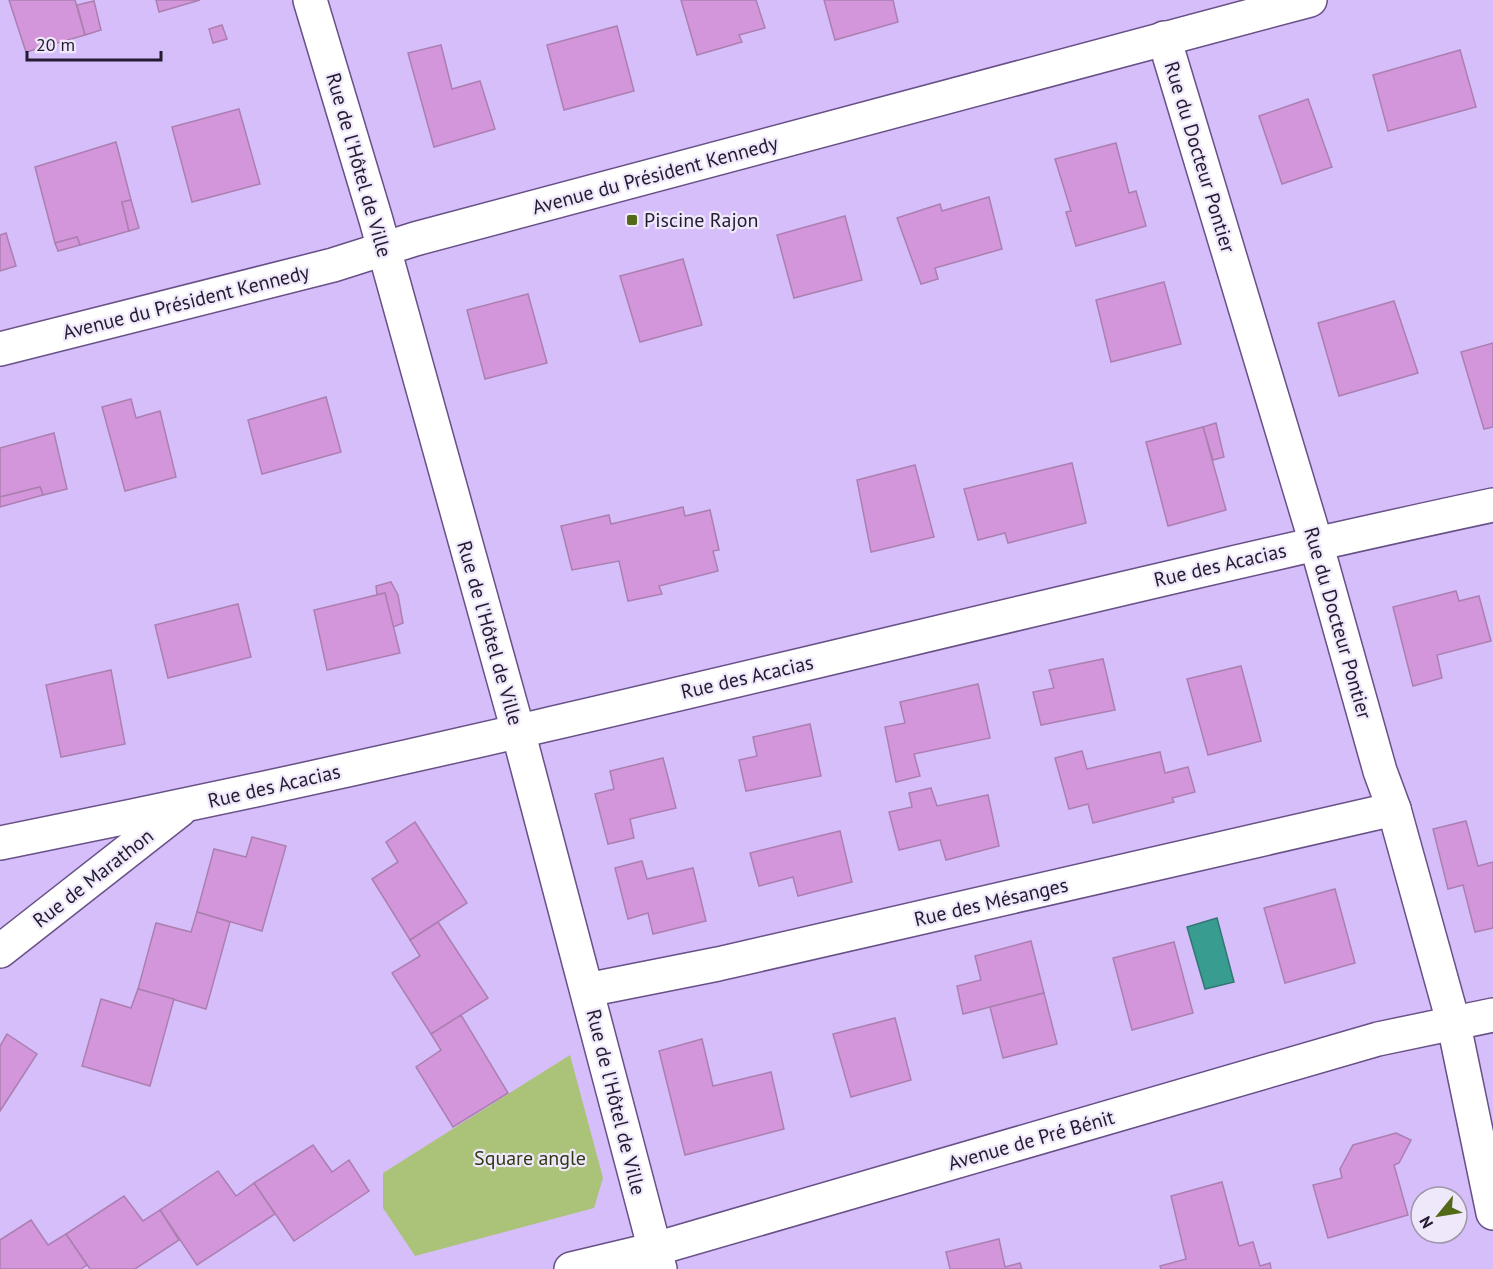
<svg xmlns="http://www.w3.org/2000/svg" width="1493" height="1269" viewBox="0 0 1493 1269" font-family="'PT Sans',sans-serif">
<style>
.green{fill:#abc279}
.water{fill:#389d90;stroke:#327674;stroke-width:1.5}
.building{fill:#d496db;stroke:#ab7fb0;stroke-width:1.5}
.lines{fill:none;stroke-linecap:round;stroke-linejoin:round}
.minor-casing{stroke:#675186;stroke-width:36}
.minor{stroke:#fff;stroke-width:33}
.poi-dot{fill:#546917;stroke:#efe8fb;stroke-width:2}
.labels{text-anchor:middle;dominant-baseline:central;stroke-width:4.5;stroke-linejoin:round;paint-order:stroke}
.street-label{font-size:20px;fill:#241b31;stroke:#efe8fb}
.poi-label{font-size:20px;fill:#241b31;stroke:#efe8fb;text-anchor:start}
.park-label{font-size:20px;fill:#2f3914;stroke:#efe8fb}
</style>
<rect width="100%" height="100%" fill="#d6befa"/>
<!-- green -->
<polygon class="green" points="570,1055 603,1178 594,1208 415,1256 383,1208 383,1173"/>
<!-- water -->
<polygon class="water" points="1217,918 1234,982 1205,989 1187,927"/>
<!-- building -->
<g class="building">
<polygon points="9,0 75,0 85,35 26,52"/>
<polygon points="156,0 200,0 159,12"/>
<polygon points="681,0 756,0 765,28 739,35 742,42 697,55"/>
<polygon points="824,0 893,0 898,22 835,40"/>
<polygon points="94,1 101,30 85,35 77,5"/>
<polygon points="222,25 227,39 213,43 209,29"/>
<polygon points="617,26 634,91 564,110 547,45"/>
<polygon points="441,45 452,89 480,81 495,129 434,147 408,53"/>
<polygon points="1460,50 1476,107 1388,131 1373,75"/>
<polygon points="1308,99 1332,167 1282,184 1259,116"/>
<polygon points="239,109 260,184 192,202 172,127"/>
<polygon points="116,142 131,200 122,202 129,231 80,245 77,237 55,243 35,167"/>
<polygon points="1116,143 1129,193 1136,191 1146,226 1076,246 1066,212 1071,211 1055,159"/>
<polygon points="989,197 1002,249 935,268 938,279 921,284 897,218 940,204 942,211"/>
<polygon points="131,200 139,228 129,231 122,202"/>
<polygon points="845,216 862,280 794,298 777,235"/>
<polygon points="6,233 16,266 0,271 0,235"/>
<polygon points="77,237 80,245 58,251 55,243"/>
<polygon points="683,259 702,325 640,342 620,276"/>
<polygon points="1164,282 1181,344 1111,362 1096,300"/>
<polygon points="528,294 547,363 485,379 467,310"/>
<polygon points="1394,301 1418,373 1339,396 1318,323"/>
<polygon points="1493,343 1493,427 1484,429 1461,352"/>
<polygon points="326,397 341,452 262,474 248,420"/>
<polygon points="131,399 136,418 160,411 176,477 125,491 102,407"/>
<polygon points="1216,423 1224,457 1213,460 1203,427"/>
<polygon points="1203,427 1226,510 1168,526 1146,442"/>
<polygon points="54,433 67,489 43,495 40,487 0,497 0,448"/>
<polygon points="1072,463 1086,523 1008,543 1005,533 978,540 964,489"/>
<polygon points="915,465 934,537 871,552 857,480"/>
<polygon points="40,487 43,495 0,507 0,497"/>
<polygon points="683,507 685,516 710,510 719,550 713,551 718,571 659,586 662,594 628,601 619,561 572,570 561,526 609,515 611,524"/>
<polygon points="391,582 398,595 403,623 393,627 385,593 377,595 376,586"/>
<polygon points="1456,591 1459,601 1479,596 1491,641 1437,655 1442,678 1413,686 1393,607"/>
<polygon points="385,593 400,653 327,670 314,610"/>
<polygon points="238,604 251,657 168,678 155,625"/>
<polygon points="1103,659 1115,710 1041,725 1033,692 1054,688 1049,670"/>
<polygon points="1241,666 1261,741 1208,755 1187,679"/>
<polygon points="111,670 125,744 61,757 46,685"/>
<polygon points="978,684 990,738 914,754 920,776 896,782 885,727 905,723 900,702"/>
<polygon points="810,724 821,776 746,791 739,760 757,756 753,737"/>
<polygon points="1082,751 1087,769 1160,752 1165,773 1188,767 1195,792 1172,798 1174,802 1093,823 1088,804 1069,809 1055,758"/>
<polygon points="663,758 676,808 630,819 634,838 608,844 595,794 614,789 610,771"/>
<polygon points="931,788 937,806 988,795 999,846 946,860 940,840 899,850 889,812 912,807 909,793"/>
<polygon points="1466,821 1478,866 1493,862 1493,928 1475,932 1463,885 1448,889 1433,829"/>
<polygon points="415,822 467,903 410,940 372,879 398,862 386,842"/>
<polygon points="840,831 852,882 798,896 793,877 759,886 750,853"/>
<polygon points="252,837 286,846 262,931 197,912 214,849 246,857"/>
<polygon points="642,861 647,879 693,868 706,921 653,934 648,913 628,919 615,868"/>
<polygon points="1335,889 1355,963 1285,983 1264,908"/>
<polygon points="197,912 230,922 206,1009 138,989 156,923 191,932"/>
<polygon points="438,922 488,998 431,1034 392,973 420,956 410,940"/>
<polygon points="1031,941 1044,993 963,1014 957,986 981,980 975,956"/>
<polygon points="1174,942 1193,1013 1132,1030 1113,958"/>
<polygon points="138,989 174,999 150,1086 82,1066 101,999 131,1008"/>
<polygon points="1044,993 1057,1044 1003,1058 990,1007"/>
<polygon points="461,1015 508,1093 453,1127 416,1067 441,1050 431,1034"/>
<polygon points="895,1018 911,1080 851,1097 833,1034"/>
<polygon points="7,1034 37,1054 0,1111 0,1046"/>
<polygon points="702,1039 713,1086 771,1072 784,1129 685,1155 659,1051"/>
<polygon points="1396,1133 1411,1140 1399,1163 1394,1165 1408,1215 1328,1238 1313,1185 1342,1178 1340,1169 1353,1145"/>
<polygon points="313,1145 332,1172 349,1160 369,1191 294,1241 254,1183"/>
<polygon points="218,1171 236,1196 254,1183 275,1214 197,1265 160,1210"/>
<polygon points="1222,1182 1239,1246 1253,1242 1260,1266 1270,1263 1271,1269 1161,1269 1160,1266 1186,1259 1171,1196"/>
<polygon points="124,1196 143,1221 160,1210 179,1240 135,1269 90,1269 66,1234"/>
<polygon points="31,1220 48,1245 66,1234 87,1265 81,1269 0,1269 0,1240"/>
<polygon points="999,1239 1005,1267 1020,1263 1022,1269 950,1269 946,1252"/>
</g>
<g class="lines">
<defs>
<g id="minor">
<polyline points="310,0 376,220 518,731 660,1269"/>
<polyline points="1164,38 1316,543 1380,771 1394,809 1454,1025 1493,1213"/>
<polyline points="0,349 333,265 415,239 1310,0"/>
<path d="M 0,843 C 181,807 361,768 541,726 C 859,653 1175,573 1493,505"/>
<polyline points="0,951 180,810"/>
<polyline points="587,990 718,964 1394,809"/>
<polyline points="571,1269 655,1249 1378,1039 1493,1015"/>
</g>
</defs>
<!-- minor casing -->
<use href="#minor" class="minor-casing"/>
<!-- minor -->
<use href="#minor" class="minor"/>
</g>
<!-- markers -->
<rect class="poi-dot" x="626" y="214" width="12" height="12" rx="3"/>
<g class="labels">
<!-- street labels -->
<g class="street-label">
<text transform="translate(1200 157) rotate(73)">Rue du Docteur Pontier</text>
<text transform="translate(359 165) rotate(74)">Rue de l'Hôtel de Ville</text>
<text transform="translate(655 175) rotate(-15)">Avenue du Président Kennedy</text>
<text transform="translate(186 302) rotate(-14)">Avenue du Président Kennedy</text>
<text transform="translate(1220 565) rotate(-13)">Rue des Acacias</text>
<text transform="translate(1338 623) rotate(74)">Rue du Docteur Pontier</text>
<text transform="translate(490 633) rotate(74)">Rue de l'Hôtel de Ville</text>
<text transform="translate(747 677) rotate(-13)">Rue des Acacias</text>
<text transform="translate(274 786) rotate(-13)">Rue des Acacias</text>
<text transform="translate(93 878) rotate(-38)">Rue de Marathon</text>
<text transform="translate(991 902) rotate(-13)">Rue des Mésanges</text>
<text transform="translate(616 1102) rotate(76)">Rue de l'Hôtel de Ville</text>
<text transform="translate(1031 1140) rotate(-16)">Avenue de Pré Bénit</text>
</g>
<!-- poi labels -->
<g class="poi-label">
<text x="644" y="220">Piscine Rajon</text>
</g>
<!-- park labels -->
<g class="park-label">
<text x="530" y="1158">Square angle</text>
</g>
</g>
<!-- north arrow -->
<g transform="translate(1439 1215) rotate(240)"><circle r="28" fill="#efe8fb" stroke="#9e96aa" stroke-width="1.5"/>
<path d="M0-4.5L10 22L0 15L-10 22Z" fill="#546917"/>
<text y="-9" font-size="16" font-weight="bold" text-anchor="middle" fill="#241b31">N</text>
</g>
<!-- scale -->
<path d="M27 51v9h134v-9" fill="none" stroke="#241b31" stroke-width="3"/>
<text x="36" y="51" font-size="18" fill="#241b31" stroke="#efe8fb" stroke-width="4.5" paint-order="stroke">20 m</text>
</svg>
